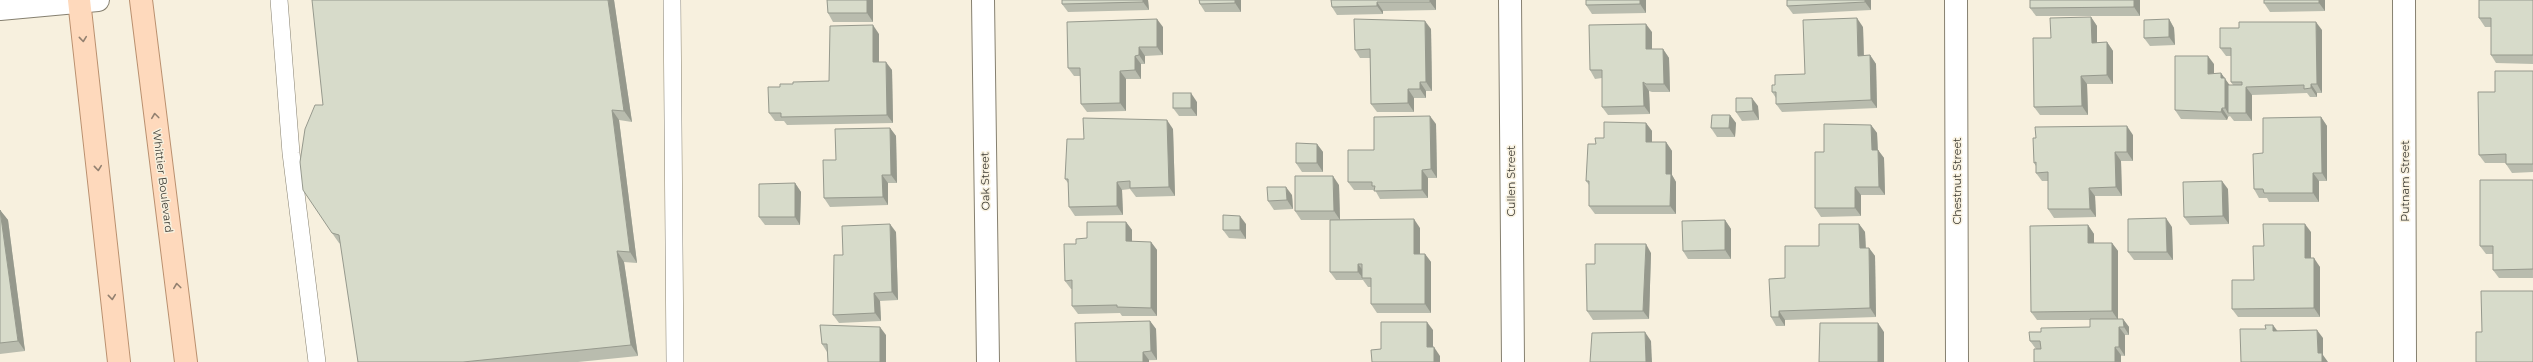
<svg xmlns="http://www.w3.org/2000/svg" width="2533" height="362" viewBox="0 0 2533 362" font-family="Montserrat,sans-serif">
<style>
.lines{fill:none;stroke-linecap:round;stroke-linejoin:round}
.lane-casing{stroke:#868070;stroke-width:18}
.street-casing{stroke:#868070;stroke-width:24}
.primary-casing{stroke:#ba906f;stroke-width:24}
.lane{stroke:#fff;stroke-width:17}
.street{stroke:#fff;stroke-width:22}
.primary{stroke:#fed9bc;stroke-width:22}
.wall{fill:#b9bcae}
.shaded-wall{fill:#96998d}
.building{fill:#d7dbca;stroke:#96998d}
.oneway{stroke:#938170}
.labels{text-anchor:middle;dominant-baseline:central;stroke-width:3;stroke-linejoin:round;paint-order:stroke}
.street-label{font-size:11px;fill:#3b3932;stroke:#f7f0de}
</style>
<rect width="100%" height="100%" fill="#f7f0de"/>
<g class="lines">
<defs>
<g id="lane">
<polyline points="279,0 291,153 317,362"/>
<polyline points="672,0 675,362"/>
</g>
<g id="street">
<polyline points="983,0 988,362"/>
<polyline points="1510,0 1513,362"/>
<polyline points="1956,0 1957,362"/>
<polyline points="2404,0 2405,362"/>
<polyline points="0,9 98,0"/>
</g>
<g id="primary">
<polyline points="79,0 119,362"/>
<polyline points="141,0 186,362"/>
</g>
</defs>
<!-- lane casing -->
<use href="#lane" class="lane-casing"/>
<!-- street casing -->
<use href="#street" class="street-casing"/>
<!-- primary casing -->
<use href="#primary" class="primary-casing"/>
<!-- lane -->
<use href="#lane" class="lane"/>
<!-- street -->
<use href="#street" class="street"/>
<!-- primary -->
<use href="#primary" class="primary"/>
</g>
<!-- wall -->
<g class="wall">
<polygon points="614,0 632,122 619,120 637,263 624,262 638,356 578,362 358,362 341,244 339,243 332,233 323,105"/>
<polygon points="827,0 889,0 873,0 873,22 833,22 828,13"/>
<polygon points="1148,0 1149,10 1068,12 1062,4"/>
<polygon points="1199,0 1241,0 1241,12 1205,12 1200,4"/>
<polygon points="1331,0 1436,0 1436,10 1383,11 1383,14 1337,15 1332,7"/>
<polygon points="1646,0 1646,13 1592,14 1586,5"/>
<polygon points="1787,0 1871,0 1871,10 1793,14 1787,6"/>
<polygon points="2030,0 2140,0 2140,16 2036,16 2030,8"/>
<polygon points="2264,0 2325,0 2325,11 2270,12 2264,3"/>
<polygon points="2533,0 2533,64 2496,63 2491,55 2491,27 2485,27 2479,18"/>
<polygon points="2091,17 2097,26 2097,43 2107,42 2113,51 2113,84 2087,84 2088,115 2040,115 2034,107 2051,38"/>
<polygon points="2169,19 2174,28 2175,45 2150,46 2144,38"/>
<polygon points="1163,27 1163,55 1145,56 1145,64 1141,64 1141,79 1126,79 1126,111 1087,112 1081,104 1080,76 1074,76 1068,68"/>
<polygon points="1863,27 1864,56 1870,55 1876,64 1877,108 1782,112 1776,104 1776,98 1772,92 1775,85 1805,74"/>
<polygon points="1431,29 1432,91 1426,91 1426,98 1414,98 1414,112 1377,112 1371,104 1370,58 1360,58 1355,50"/>
<polygon points="2322,30 2322,93 2317,93 2317,97 2310,97 2307,93 2252,95 2252,121 2234,121 2230,116 2228,117 2227,120 2181,119 2175,110 2214,64 2214,74 2221,73 2229,85 2233,85 2231,82 2231,56 2226,56 2220,48"/>
<polygon points="1652,32 1652,49 1663,49 1669,58 1670,92 1652,92 1649,91 1650,114 1608,115 1602,107 1602,78 1595,79 1590,70"/>
<polygon points="879,34 879,62 892,70 893,123 787,125 784,121 775,121 769,113 780,87 793,84 829,81"/>
<polygon points="2533,71 2533,172 2512,173 2506,164 2506,163 2485,163 2479,155 2495,92"/>
<polygon points="1197,102 1197,116 1179,116 1173,108"/>
<polygon points="1758,106 1759,120 1742,121 1736,112"/>
<polygon points="1730,115 1736,123 1735,137 1717,137 1711,128"/>
<polygon points="2321,117 2327,126 2327,181 2319,181 2319,202 2269,202 2267,198 2259,198 2254,189 2263,153"/>
<polygon points="1646,123 1652,131 1652,142 1666,142 1672,151 1672,175 1676,182 1676,214 1595,214 1589,206 1589,185 1586,181 1596,144 1604,138"/>
<polygon points="1436,124 1437,178 1428,178 1428,198 1380,199 1375,190 1354,190 1348,182 1374,150"/>
<polygon points="1871,125 1877,133 1878,150 1884,158 1885,195 1861,195 1861,216 1821,217 1815,208 1824,152"/>
<polygon points="890,128 896,136 897,183 888,183 888,205 830,207 824,198 836,160"/>
<polygon points="1173,129 1175,196 1136,197 1130,189 1122,190 1123,215 1075,216 1069,207 1068,183 1065,179 1084,139"/>
<polygon points="2133,135 2133,161 2121,161 2122,196 2095,196 2096,217 2054,218 2048,209 2048,181 2042,181 2036,173 2036,166 2034,163"/>
<polygon points="1317,144 1323,152 1323,172 1302,172 1296,163"/>
<polygon points="2533,180 2533,278 2499,278 2493,270 2493,254 2486,254 2480,246"/>
<polygon points="795,183 801,192 800,225 765,225 759,217"/>
<polygon points="1339,185 1340,220 1301,220 1295,211"/>
<polygon points="2228,189 2229,224 2190,225 2184,217"/>
<polygon points="1292,195 1293,209 1274,210 1268,201"/>
<polygon points="0,210 8,220 25,351 0,354"/>
<polygon points="1725,220 1731,229 1731,259 1688,259 1683,251"/>
<polygon points="1126,222 1132,230 1132,242 1151,242 1157,250 1157,316 1122,316 1120,313 1078,314 1072,306 1072,289 1071,289 1065,281 1076,244"/>
<polygon points="1246,224 1246,239 1229,238 1223,230"/>
<polygon points="1859,224 1865,232 1866,248 1869,248 1875,256 1876,317 1785,320 1785,326 1776,326 1771,317 1785,278 1819,246"/>
<polygon points="2088,225 2094,234 2094,243 2112,243 2118,251 2118,319 2123,319 2129,327 2129,335 2125,335 2125,356 2036,349 2030,341 2090,327 2090,320 2037,320 2031,312"/>
<polygon points="2172,227 2173,260 2134,260 2128,252"/>
<polygon points="1420,228 1420,254 1425,254 1431,262 1431,313 1377,313 1371,304 1371,287 1368,287 1363,280 1336,280 1330,272"/>
<polygon points="896,232 898,300 880,301 881,321 839,323 833,315 843,255"/>
<polygon points="2311,232 2311,258 2320,267 2320,317 2238,317 2232,309 2254,280 2264,246"/>
<polygon points="1651,253 1649,319 1593,320 1587,311 1595,264"/>
<polygon points="1150,321 1156,329 1157,360 1076,362"/>
<polygon points="886,335 886,362 828,362 827,352 822,344"/>
</g>
<!-- shaded-wall -->
<g class="shaded-wall">
<polygon points="608,0 614,0 632,122 624,111"/>
<polygon points="867,0 873,0 873,22 867,13"/>
<polygon points="1143,0 1148,0 1149,10 1143,2"/>
<polygon points="1235,0 1241,0 1241,12 1235,3"/>
<polygon points="1430,0 1436,0 1436,10 1430,2"/>
<polygon points="1640,0 1646,0 1646,13 1640,4"/>
<polygon points="1865,0 1871,0 1871,10 1865,2"/>
<polygon points="2134,0 2140,0 2140,16 2134,7"/>
<polygon points="2319,0 2325,0 2325,11 2319,3"/>
<polygon points="1377,2 1383,11 1383,14 1377,6"/>
<polygon points="2091,17 2097,26 2097,51 2092,43"/>
<polygon points="1857,18 1863,27 1864,64 1858,56"/>
<polygon points="1157,19 1163,27 1163,55 1157,47"/>
<polygon points="2169,19 2174,28 2175,45 2169,37"/>
<polygon points="1425,21 1431,29 1432,91 1426,82"/>
<polygon points="2316,22 2322,30 2322,93 2317,84"/>
<polygon points="1646,24 1652,32 1652,58 1646,49"/>
<polygon points="873,25 879,34 879,71 873,62"/>
<polygon points="2107,42 2113,51 2113,84 2107,75"/>
<polygon points="1139,47 1145,56 1145,64 1139,55"/>
<polygon points="1663,49 1669,58 1670,92 1664,84"/>
<polygon points="1870,55 1876,64 1877,108 1871,100"/>
<polygon points="1135,56 1141,64 1141,79 1135,70"/>
<polygon points="2208,56 2214,64 2214,82 2208,74"/>
<polygon points="886,62 892,70 893,123 887,115"/>
<polygon points="1120,71 1126,79 1126,111 1120,103"/>
<polygon points="2221,73 2231,87 2228,113 2225,108 2221,78"/>
<polygon points="2081,76 2087,84 2088,115 2082,106"/>
<polygon points="1420,82 1426,91 1426,98 1420,89"/>
<polygon points="1643,82 1649,91 1650,114 1644,106"/>
<polygon points="2311,84 2317,93 2317,97 2311,88"/>
<polygon points="2246,87 2252,95 2252,121 2246,113"/>
<polygon points="1408,89 1414,98 1414,112 1408,103"/>
<polygon points="1191,93 1197,102 1197,116 1191,108"/>
<polygon points="1752,98 1758,106 1759,120 1753,111"/>
<polygon points="2222,108 2228,117 2227,120 2221,112"/>
<polygon points="612,110 619,120 637,263 630,252"/>
<polygon points="1730,115 1736,123 1735,137 1729,128"/>
<polygon points="1430,116 1436,124 1437,178 1431,169"/>
<polygon points="2321,117 2327,126 2327,181 2322,173"/>
<polygon points="1167,120 1173,129 1175,196 1169,187"/>
<polygon points="1646,123 1652,131 1652,150 1646,142"/>
<polygon points="1871,125 1877,133 1878,158 1872,150"/>
<polygon points="2127,126 2133,135 2133,161 2127,152"/>
<polygon points="890,128 896,136 897,183 891,175"/>
<polygon points="1666,142 1672,151 1672,175 1676,182 1676,214 1670,206 1666,174"/>
<polygon points="1317,144 1323,152 1323,172 1317,163"/>
<polygon points="1878,150 1884,158 1885,195 1879,187"/>
<polygon points="2115,152 2121,161 2122,196 2116,187"/>
<polygon points="1422,170 1428,178 1428,198 1422,190"/>
<polygon points="2313,173 2319,181 2319,202 2313,193"/>
<polygon points="882,175 888,183 888,205 883,197"/>
<polygon points="1333,176 1339,185 1340,220 1334,211"/>
<polygon points="2222,181 2228,189 2229,224 2223,216"/>
<polygon points="1117,182 1122,190 1123,215 1117,206"/>
<polygon points="795,183 801,192 800,225 795,217"/>
<polygon points="1286,187 1292,195 1293,209 1287,200"/>
<polygon points="1855,187 1861,195 1861,216 1855,208"/>
<polygon points="2089,188 2095,196 2096,217 2090,209"/>
<polygon points="0,210 8,220 25,351 18,341"/>
<polygon points="1240,216 1246,224 1246,239 1240,230"/>
<polygon points="2166,218 2172,227 2173,260 2167,252"/>
<polygon points="1414,219 1420,228 1420,262 1414,254"/>
<polygon points="1725,220 1731,229 1731,259 1725,250"/>
<polygon points="1126,222 1132,230 1132,250 1126,241"/>
<polygon points="890,224 896,232 898,300 892,292"/>
<polygon points="1859,224 1865,232 1866,256 1860,248"/>
<polygon points="2305,224 2311,232 2311,267 2305,258"/>
<polygon points="2088,225 2094,234 2094,252 2088,243"/>
<polygon points="1151,242 1157,250 1157,316 1151,308"/>
<polygon points="2112,243 2118,251 2118,320 2112,311"/>
<polygon points="1646,244 1651,253 1649,319 1643,311"/>
<polygon points="1869,248 1875,256 1876,317 1870,308"/>
<polygon points="617,251 624,262 638,356 631,345"/>
<polygon points="1425,254 1431,262 1431,313 1425,304"/>
<polygon points="2314,258 2320,267 2320,317 2314,308"/>
<polygon points="1358,264 1364,272 1363,278 1358,272"/>
<polygon points="874,293 880,301 881,321 875,313"/>
<polygon points="1779,311 1785,320 1785,326 1779,317"/>
<polygon points="2123,319 2129,327 2129,335 2124,327"/>
<polygon points="1150,321 1156,329 1157,360 1151,351"/>
<polygon points="1427,322 1433,330 1433,356 1427,347"/>
<polygon points="1878,323 1884,332 1884,362 1878,362"/>
<polygon points="2273,325 2279,333 2273,331"/>
<polygon points="880,327 886,335 886,362 880,362"/>
<polygon points="2119,327 2125,335 2125,356 2119,347"/>
<polygon points="2317,330 2323,338 2323,355 2328,362 2322,362 2318,353"/>
<polygon points="1645,332 1651,341 1652,362 1646,362"/>
<polygon points="1434,347 1440,356 1440,362 1434,362"/>
<polygon points="2115,347 2121,355 2121,362 2115,362"/>
<polygon points="1143,352 1149,360 1149,362 1143,362"/>
</g>
<!-- building -->
<g class="building">
<polygon points="312,0 608,0 624,111 612,110 630,252 617,251 631,345 463,362 358,362 339,235 332,233 303,190 300,162 305,129 315,105 323,105"/>
<polygon points="827,0 867,0 867,13 828,13"/>
<polygon points="1062,0 1143,0 1143,2 1062,4"/>
<polygon points="1199,0 1235,0 1235,3 1200,4"/>
<polygon points="1331,0 1430,0 1430,2 1377,2 1377,6 1332,7"/>
<polygon points="1586,0 1640,0 1640,4 1586,5"/>
<polygon points="1787,0 1865,0 1865,2 1787,6"/>
<polygon points="2030,0 2134,0 2134,7 2030,8"/>
<rect x="2264" y="0" width="55" height="3"/>
<polygon points="2479,0 2533,0 2533,55 2491,55 2491,18 2479,18"/>
<polygon points="2091,17 2092,43 2107,42 2107,75 2081,76 2082,106 2034,107 2033,38 2051,38 2050,18"/>
<polygon points="1857,18 1858,56 1870,55 1871,100 1776,104 1776,92 1772,92 1772,85 1775,85 1775,75 1805,74 1803,20"/>
<polygon points="1157,19 1157,47 1139,47 1139,55 1135,56 1135,70 1120,71 1120,103 1081,104 1080,68 1068,68 1067,22"/>
<polygon points="1354,19 1425,21 1426,82 1420,82 1420,89 1408,89 1408,103 1371,104 1370,49 1355,50"/>
<polygon points="2169,19 2169,37 2144,38 2144,20"/>
<polygon points="2239,22 2316,22 2317,84 2311,84 2311,88 2304,89 2304,85 2246,87 2246,113 2228,113 2228,85 2242,85 2242,82 2231,82 2231,48 2220,48 2220,28 2239,28"/>
<polygon points="1646,24 1646,49 1663,49 1664,84 1646,84 1643,82 1644,106 1602,107 1602,70 1590,70 1589,25"/>
<polygon points="873,25 873,62 886,62 887,115 781,117 781,113 769,113 768,87 780,87 780,84 793,84 793,82 829,81 830,26"/>
<polygon points="2175,56 2208,56 2208,74 2221,73 2221,78 2225,78 2225,108 2222,108 2221,112 2175,110"/>
<polygon points="2495,71 2533,71 2533,164 2506,164 2506,154 2479,155 2478,92 2495,92"/>
<rect x="1173" y="93" width="18" height="15"/>
<polygon points="1736,98 1752,98 1753,111 1736,112"/>
<polygon points="1712,115 1730,115 1729,128 1711,128"/>
<polygon points="1430,116 1431,169 1422,170 1422,190 1374,191 1375,186 1372,186 1372,182 1348,182 1348,150 1374,150 1374,117"/>
<polygon points="2321,117 2322,173 2313,173 2313,193 2264,193 2263,189 2254,189 2253,154 2263,153 2263,118"/>
<polygon points="1083,118 1167,120 1169,187 1130,188 1130,181 1117,182 1117,206 1069,207 1068,179 1065,179 1067,139 1084,139"/>
<polygon points="1604,122 1646,123 1646,142 1666,142 1666,174 1671,174 1670,206 1589,206 1589,181 1586,181 1588,144 1596,144 1595,138 1604,138"/>
<polygon points="1824,124 1871,125 1872,150 1878,150 1879,187 1855,187 1855,208 1815,208 1815,152 1824,152"/>
<polygon points="2127,126 2127,152 2115,152 2116,187 2089,188 2090,209 2048,209 2048,172 2036,173 2036,162 2034,163 2033,138 2036,138 2035,127"/>
<polygon points="890,128 891,175 882,175 883,197 824,198 823,160 836,160 835,129"/>
<polygon points="1296,143 1317,144 1317,163 1296,163"/>
<polygon points="1295,176 1333,176 1334,211 1295,211"/>
<polygon points="2480,180 2533,180 2533,269 2493,270 2493,246 2480,246"/>
<polygon points="2222,181 2223,216 2184,217 2183,182"/>
<polygon points="795,183 795,217 759,217 759,184"/>
<polygon points="1267,187 1286,187 1287,200 1268,201"/>
<polygon points="0,210 18,341 0,343"/>
<polygon points="1223,215 1240,216 1240,230 1223,230"/>
<polygon points="2166,218 2167,252 2128,252 2128,219"/>
<polygon points="1414,219 1414,254 1425,254 1425,304 1371,304 1371,278 1362,278 1362,264 1358,264 1358,272 1330,272 1330,220"/>
<polygon points="1725,220 1725,250 1683,251 1682,221"/>
<polygon points="1087,222 1126,222 1126,241 1151,242 1151,308 1117,307 1117,305 1072,306 1072,280 1065,281 1064,244 1076,244 1076,239 1087,238"/>
<polygon points="890,224 892,292 874,293 875,313 833,315 834,255 843,255 842,226"/>
<polygon points="1819,224 1859,224 1860,248 1869,248 1870,308 1779,311 1779,317 1771,317 1769,279 1785,278 1785,246 1819,246"/>
<polygon points="2263,224 2305,224 2305,258 2314,258 2314,308 2232,309 2232,280 2254,280 2253,246 2264,246"/>
<polygon points="2088,225 2088,243 2112,243 2112,311 2031,312 2030,226"/>
<polygon points="1595,244 1646,244 1643,311 1587,311 1586,264 1595,264"/>
<polygon points="2481,291 2533,291 2533,362 2476,362 2476,332 2482,332"/>
<polygon points="2090,319 2123,319 2124,327 2119,327 2119,347 2115,347 2115,362 2034,362 2034,349 2041,349 2040,341 2030,341 2029,332 2041,332 2041,328 2090,327"/>
<polygon points="1150,321 1151,351 1143,352 1143,362 1076,362 1075,323"/>
<polygon points="1381,322 1427,322 1427,347 1434,347 1434,362 1372,362 1371,350 1381,349"/>
<polygon points="1820,323 1878,323 1878,362 1819,362"/>
<polygon points="820,325 880,327 880,362 828,362 827,344 822,344"/>
<polygon points="2265,325 2273,325 2273,331 2317,330 2318,353 2322,353 2322,362 2241,362 2240,329 2266,329"/>
<polygon points="1645,332 1646,362 1590,362 1592,333"/>
</g>
<!-- one-way arrows -->
<defs><path id="oneway-chevron" d="M-2-3.5L2.5 0L-2 3.5" fill="none" stroke-width="1.6" stroke-linecap="round" stroke-linejoin="round"/></defs>
<g class="oneway">
<use href="#oneway-chevron" transform="translate(83 39) rotate(84)"/>
<use href="#oneway-chevron" transform="translate(155 116) rotate(-97)"/>
<use href="#oneway-chevron" transform="translate(98 168) rotate(84)"/>
<use href="#oneway-chevron" transform="translate(177 286) rotate(-97)"/>
<use href="#oneway-chevron" transform="translate(112 297) rotate(84)"/>
</g>
<g class="labels">
<!-- street labels -->
<g class="street-label">
<text transform="translate(163 181) rotate(83)">Whittier Boulevard</text>
<text transform="translate(985 181) rotate(-91)">Oak Street</text>
<text transform="translate(1511 181) rotate(-90)">Cullen Street</text>
<text transform="translate(1957 181) rotate(-90)">Chestnut Street</text>
<text transform="translate(2405 181) rotate(-90)">Putnam Street</text>
</g>
</g>
</svg>
